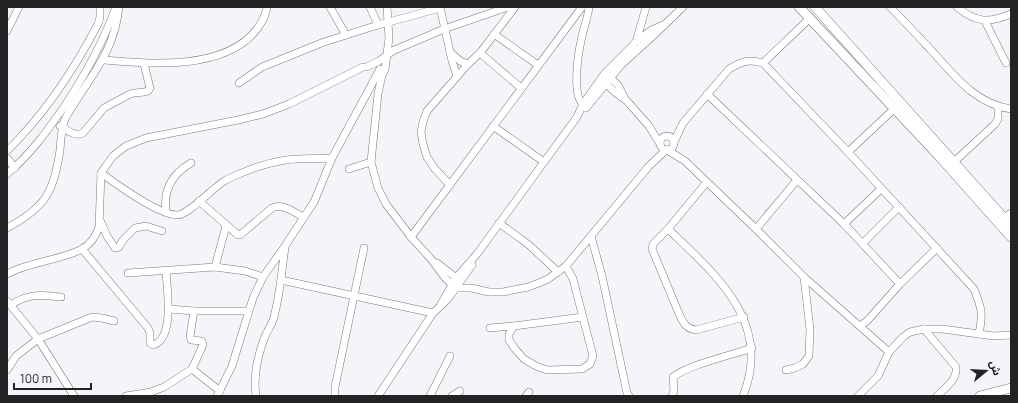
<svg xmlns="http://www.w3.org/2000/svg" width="1018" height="403" viewBox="0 0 1018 403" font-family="Manrope,'Noto Sans Arabic',sans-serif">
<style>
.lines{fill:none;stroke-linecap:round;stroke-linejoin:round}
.minor-casing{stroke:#77797c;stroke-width:8}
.major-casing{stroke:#77797c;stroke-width:10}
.minor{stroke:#fff;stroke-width:7}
.major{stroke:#fff;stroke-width:9}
</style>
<rect width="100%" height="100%" fill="#f3f5f9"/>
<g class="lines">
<defs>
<g id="minor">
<polyline points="330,7 346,35"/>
<polyline points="370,7 378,25"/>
<polyline points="387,7 389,38 385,70 382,75 378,94 371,162 378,188 386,204 411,237 431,259 446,279 456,288 471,288 489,292 503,292 528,287 539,283 548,279 566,266 649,166 666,150"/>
<polyline points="440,7 452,61 457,76"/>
<path d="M 890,7 C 904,21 917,35 931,50 C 954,75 975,104 1011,109"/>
<path d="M 957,7 C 976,23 989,23 1011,14"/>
<polyline points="985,21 1006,63"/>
<polyline points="7,31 19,7"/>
<polyline points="494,34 538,65"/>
<polyline points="636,42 646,7"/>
<polyline points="390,52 444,29 508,7"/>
<polyline points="450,52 460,61 468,64"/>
<polyline points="480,53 521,88"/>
<path d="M 103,60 C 149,64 225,71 257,29 C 262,22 266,16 267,7"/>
<polyline points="763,63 809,19"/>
<polyline points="608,76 618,85 625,99"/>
<polyline points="603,81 616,93 627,101 649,126 660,144"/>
<polyline points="239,83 262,67 324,42 378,25 440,8"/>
<polyline points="707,94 844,224 900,284"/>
<path d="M 583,104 C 572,96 578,54 581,41 C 583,29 588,18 589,7"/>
<polyline points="586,108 621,65 653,36 683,7"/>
<path d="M 60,126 C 67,130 75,137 83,133 L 104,108 L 130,94 C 136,92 143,93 148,91 L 150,88 L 144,64"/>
<polyline points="493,126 544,162"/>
<circle cx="667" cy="143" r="7"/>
<path d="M 674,142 L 683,123 L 729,69 C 743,61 748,59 763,63 L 848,152 L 974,289 C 982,309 983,313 979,334"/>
<polyline points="667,150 685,161 756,229 804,277 889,352"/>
<path d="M 7,151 C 44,115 74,70 98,24 L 100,17 L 100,7"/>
<polyline points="848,152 894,109"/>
<polyline points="7,158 15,168"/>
<polyline points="954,162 995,124 998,119 998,106"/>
<polyline points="349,169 371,162"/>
<path d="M 101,173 C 116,184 159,215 177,215 C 189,215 213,187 226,180 C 244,171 266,163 286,160 C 301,158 317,159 332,158"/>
<path d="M 7,174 C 30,155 47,131 64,107 C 85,75 103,43 116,7"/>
<path d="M 706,183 L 668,229 L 653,244 L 652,249 L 680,316 C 684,324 687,329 696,330 L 744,317"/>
<polyline points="450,185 435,169 427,157 423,144 421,132 423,122 427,111 468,64 480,53 515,7"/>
<path d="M 199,201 L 238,235 L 240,235 L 272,208 C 283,203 294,212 303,217"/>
<path d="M 166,212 C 163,190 172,174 191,163"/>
<polyline points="1004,218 1011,213"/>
<polyline points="100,220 107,236 115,248 119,247 123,240 135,228 146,226 162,231"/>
<polyline points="499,223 529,245 558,272"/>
<polyline points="844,224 881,189"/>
<path d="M 7,228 C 46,207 54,192 60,150 C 61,139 61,129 65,119 C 87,79 114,56 119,7"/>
<path d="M 668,229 C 716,275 773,322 743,396"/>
<polyline points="756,229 797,180"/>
<polyline points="591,236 602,276 627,393 629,396"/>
<polyline points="411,237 582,7"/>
<polyline points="863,243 899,207"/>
<path d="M 82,249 L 148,328 L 150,333 L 150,343 L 153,345 C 175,339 167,289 166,271"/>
<polyline points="437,263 459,280"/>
<polyline points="215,267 226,226"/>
<polyline points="128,273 215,267 245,271 263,277"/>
<path d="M 7,274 C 30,261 59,261 82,249 C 91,244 96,236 99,227 L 101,173 L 113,156 L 126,146 L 146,138 L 238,120 L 263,114 L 289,104 L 363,67 L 367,67 L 379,61 L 393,51"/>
<polyline points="281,280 433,313"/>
<polyline points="7,301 38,339 74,396"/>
<polyline points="441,304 456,278 477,254 544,162 577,117 583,104 605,73 636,42 650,31 663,25"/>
<path d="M 11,305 C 28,293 41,295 61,297"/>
<polyline points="169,309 194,311 248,311"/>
<polyline points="514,326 583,317"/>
<polyline points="860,326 867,321 900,284 937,248"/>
<polyline points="490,328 514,326 509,334 509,340 515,349 524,359 536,366 547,370 582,369 590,364 593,356 573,279 566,266"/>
<path d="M 924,329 L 956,367 C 958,379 945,388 937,396"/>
<polyline points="192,369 220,391"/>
<polyline points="7,370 16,356 38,339 92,317 102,318 114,321"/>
<polyline points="786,370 795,368 803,364 809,356 810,329 804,277"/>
<polyline points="126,396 151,392 164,387 192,369 203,345 202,341 191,340 190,336 194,311"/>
<polyline points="217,396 232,366 253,298 263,277 285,246 314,202 332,158 380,69"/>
<path d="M 256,396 C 253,376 257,358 264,339 C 267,331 272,325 274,317 C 280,294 282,270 285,247"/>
<polyline points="335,396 335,387 364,248"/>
<polyline points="378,396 433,313 448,299 472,265"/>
<polyline points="430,396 450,356"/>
<polyline points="452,396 460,391"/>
<polyline points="526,396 529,392"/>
<path d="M 672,396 L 674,391 L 673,377 C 688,365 732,355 752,348"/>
<polyline points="858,396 878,376 889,352 903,337 910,332 924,329 942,329 994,336 1011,335"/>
</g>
<g id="major">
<polyline points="799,7 937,154 1011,237"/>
<polyline points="815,7 1011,226"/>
<polyline points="980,396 1011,388"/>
</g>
</defs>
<!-- minor casing -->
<use href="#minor" class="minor-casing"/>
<!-- major casing -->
<use href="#major" class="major-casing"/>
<!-- minor -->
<use href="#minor" class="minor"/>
<!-- major -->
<use href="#major" class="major"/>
</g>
<!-- border -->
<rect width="1018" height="403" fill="none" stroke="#222324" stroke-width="16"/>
<!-- north arrow -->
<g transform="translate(986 371) rotate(72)" stroke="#f3f5f9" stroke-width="3" paint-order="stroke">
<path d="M0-3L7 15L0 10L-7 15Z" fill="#222324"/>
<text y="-6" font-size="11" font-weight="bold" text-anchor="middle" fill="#222324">ش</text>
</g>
<!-- scale -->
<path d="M14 383v6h77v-6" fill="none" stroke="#222324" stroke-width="2"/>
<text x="20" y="383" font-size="12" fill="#222324" stroke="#f3f5f9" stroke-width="3" paint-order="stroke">100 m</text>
</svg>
